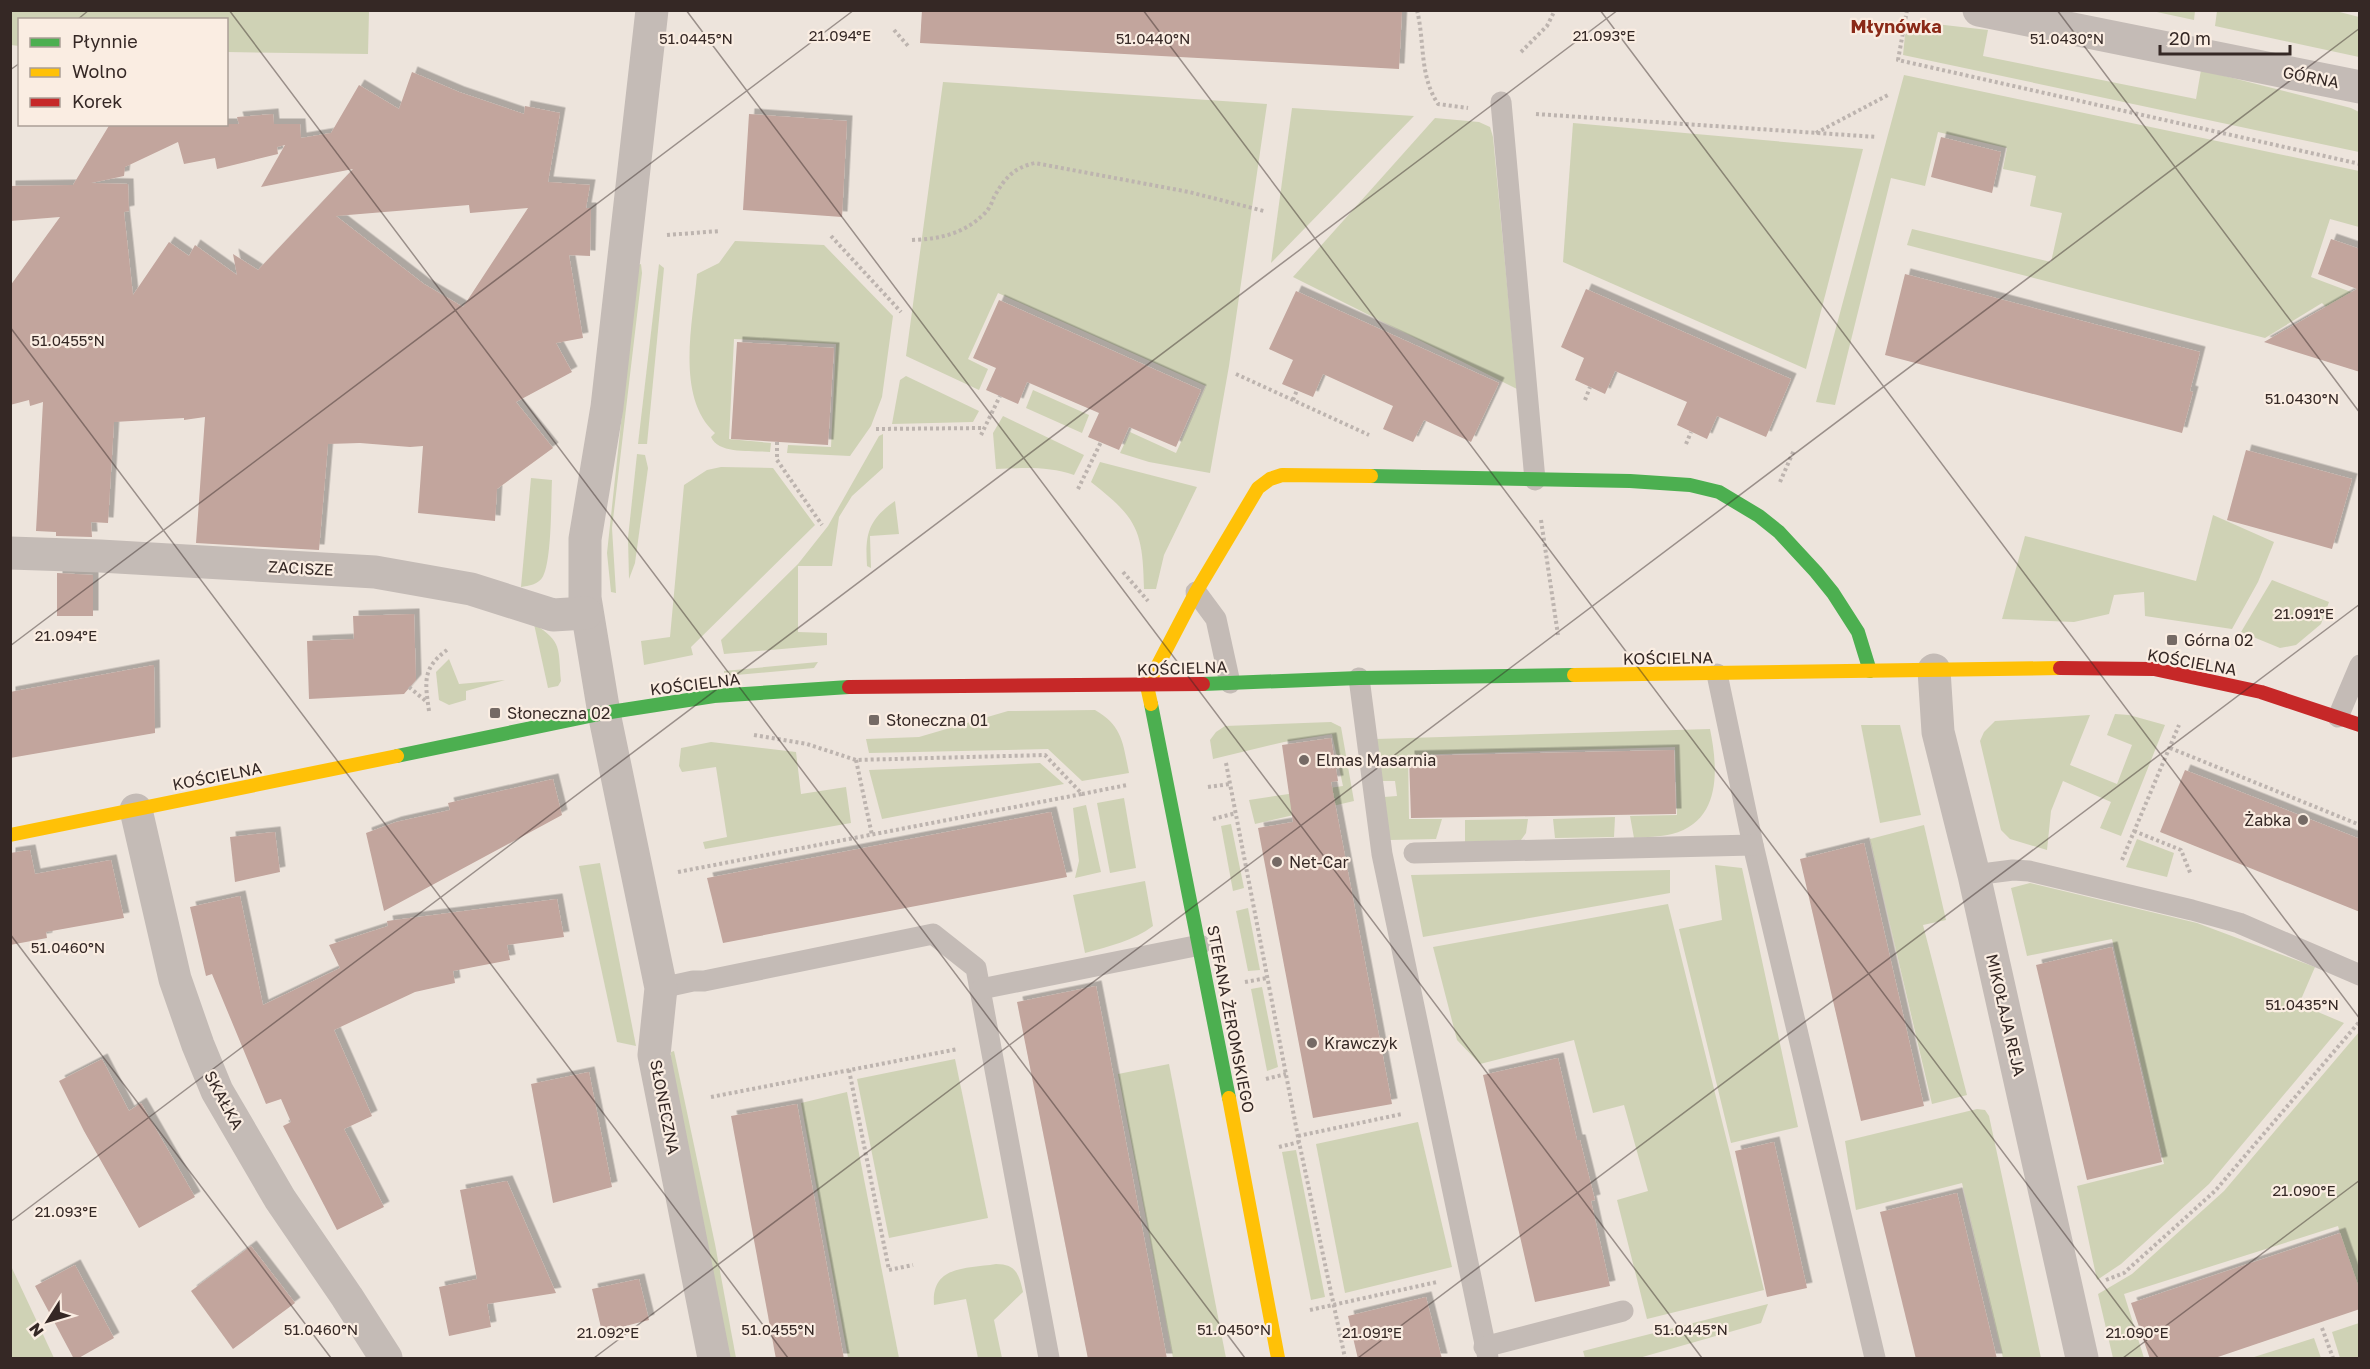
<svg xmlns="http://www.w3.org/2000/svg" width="2370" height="1369" viewBox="0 0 2370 1369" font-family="'Golos Text',sans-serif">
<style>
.green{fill:#cfd2b5}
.building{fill:#c2a59d;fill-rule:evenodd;filter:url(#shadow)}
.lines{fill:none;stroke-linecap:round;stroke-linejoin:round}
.path{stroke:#bdb4af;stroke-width:4;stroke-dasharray:3 3;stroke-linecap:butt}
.lane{stroke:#c4bbb6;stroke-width:21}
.street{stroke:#c4bbb6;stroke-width:33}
.fast{stroke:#4caf50;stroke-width:14}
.slow{stroke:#ffc107;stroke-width:14}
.jam{stroke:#c62828;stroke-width:14}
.ticks{fill:none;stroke:#352825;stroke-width:1.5;stroke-opacity:0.45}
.poi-dot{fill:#756a65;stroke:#faede2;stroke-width:2}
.labels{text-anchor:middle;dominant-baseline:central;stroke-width:4.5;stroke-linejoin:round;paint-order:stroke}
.street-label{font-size:16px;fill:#352825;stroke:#faede2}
.poi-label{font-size:16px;fill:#352825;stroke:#faede2;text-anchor:start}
.neighbourhood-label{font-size:18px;font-weight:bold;fill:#8a2917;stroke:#faede2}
.ticks-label{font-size:15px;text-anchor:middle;fill:#352825;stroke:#faede2;stroke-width:4.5;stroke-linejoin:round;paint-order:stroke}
</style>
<defs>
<filter id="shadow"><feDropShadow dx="5.5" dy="-5.5" stdDeviation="0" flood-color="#0004"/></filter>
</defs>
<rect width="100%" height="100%" fill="#ede4dc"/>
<!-- green -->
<g class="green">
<polygon points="11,10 369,11 368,54 227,52 226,20 20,20 19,46 11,45"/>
<polygon points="2152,11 2195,11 2194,20"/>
<polygon points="2217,11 2332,10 2359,17 2359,57 2215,26"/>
<polygon points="1918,22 1988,30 1983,56 2196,99 2201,70 2351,108 2359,112 2359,152 1903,55 1905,35"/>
<polygon points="1904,75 2359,171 2359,227 2330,219 2311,277 2359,295 2338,320 2322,303 2265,338 1907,245 1912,229 2051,262 2062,213 2030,206 2036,176 2003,169 2007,148 1938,132 1925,186 1891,178 1835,405 1816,402"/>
<polygon points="943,82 1267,104 1229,366 1210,473 1149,462 1120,453 1130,432 1176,453 1206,386 998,293 968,359 988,369 979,390 906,356"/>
<polygon points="1292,108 1414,116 1271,263"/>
<polygon points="1435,118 1479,122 1490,127 1493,137 1517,389 1293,277"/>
<polygon points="1573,123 1863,149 1806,369 1563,262"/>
<path d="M 735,241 L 824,245 L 893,316 L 882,397 L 871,426 L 850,456 L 787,453 L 788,445 L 831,447 L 836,344 L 734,339 L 729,439 L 771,443 L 770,452 C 753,450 719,455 711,437 L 715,433 C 675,397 693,322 697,274 L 719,263 Z"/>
<polygon points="641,264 642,273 612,528 616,593 611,592 607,553 638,265"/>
<polygon points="659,264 664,268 647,444 638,444"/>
<polygon points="906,376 979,411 973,422 892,424 900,380"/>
<polygon points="1033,390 1089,415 1082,433 1026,408"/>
<path d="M 1003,416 L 1084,455 L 1074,475 C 1048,466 1023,468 996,469 L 993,433 Z"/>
<polygon points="883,434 883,468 852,496 839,517 832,566 798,566 798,632 827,633 827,645 724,654 721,640 798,564 828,526 879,436"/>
<polygon points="637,454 645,455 648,468 635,563 629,579 628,538"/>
<path d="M 1100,462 L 1197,487 L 1164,555 L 1156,589 L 1144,589 C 1143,530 1137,518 1091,482 Z"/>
<polygon points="721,467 773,468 815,525 691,647 693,655 644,665 641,641 670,637 684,485 707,470"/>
<path d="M 531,478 L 552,480 C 551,500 552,564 542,578 C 538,584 529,586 521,587 Z"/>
<path d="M 895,501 L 899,534 L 870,536 L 871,568 L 867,566 C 865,534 868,520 895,501 Z"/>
<polygon points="2213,515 2274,542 2258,582 2232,629 2145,616 2144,592 2114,595 2109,614 2074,622 2002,619 2025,536 2196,581"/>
<polygon points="2272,580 2329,602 2321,624 2296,645 2280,648 2241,632"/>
<path d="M 534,624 C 563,642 558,649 561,681 L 558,686 L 548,688 Z"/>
<polygon points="449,659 459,684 505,680 466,691 466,700 449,705 439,700 436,672"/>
<polygon points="818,662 814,668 725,676 724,671"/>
<path d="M 1095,710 C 1123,726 1123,744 1129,773 L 1082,781 L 1048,749 L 869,753 L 866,739 L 919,737 L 1008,711 Z"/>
<polygon points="2115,714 2129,715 2165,725 2121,836 2100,828 2111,802 2063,781 2051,811 2047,850 2010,839 2001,830 1980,741 1984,732 1995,721 2090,715 2070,765 2117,784 2132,745 2107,735"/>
<polygon points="1331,722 1341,727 1354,801 1255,824 1249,800 1343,786 1332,734 1284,742 1213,759 1210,740 1216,732 1225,726"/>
<polygon points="1861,725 1900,725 1921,815 1880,823"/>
<path d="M 1710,729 C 1718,768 1722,821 1672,834 C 1660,837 1646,837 1634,838 L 1630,816 L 1677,815 L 1675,747 L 1408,755 L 1409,819 L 1442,819 L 1436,839 L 1389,840 L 1384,797 L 1397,796 L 1395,781 L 1382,781 L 1375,739 Z"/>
<polygon points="711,742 796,752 801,794 846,787 851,823 705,849 703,842 727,837 716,767 682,772 679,766 681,748"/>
<polygon points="1040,763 1064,784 882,819 869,770"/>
<polygon points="1124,798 1136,868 1110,873 1097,803"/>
<polygon points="1086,805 1101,872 1075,878 1079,861 1073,808"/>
<polygon points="1615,817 1614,837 1555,838 1553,819"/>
<polygon points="1528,819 1526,833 1521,840 1465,842 1465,820"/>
<polygon points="1231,824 1244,888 1233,891 1221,826"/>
<polygon points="1924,825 1946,920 1923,925 1967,1095 1932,1104 1870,839"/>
<polygon points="2137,839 2174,853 2167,877 2126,867"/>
<polygon points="600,863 636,1046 617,1042 579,866"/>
<polygon points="1715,865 1742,868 1798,1127 1731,1143 1679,929 1722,920"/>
<polygon points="1670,870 1670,893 1423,937 1411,875"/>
<path d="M 1145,881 L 1153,926 C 1133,941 1110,946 1085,953 L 1073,895 Z"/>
<polygon points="2030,883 2197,923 2315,967 2299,1004 2344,1023 2209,1184 2121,1264 2097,1280 2077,1186 2164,1164 2112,939 2027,956 2011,888"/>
<polygon points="1668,904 1764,1290 1647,1319 1617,1200 1648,1191 1624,1105 1593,1113 1574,1040 1480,1064 1457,1040 1433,947"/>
<polygon points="1248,908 1260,970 1248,971 1236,911"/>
<polygon points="1262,987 1278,1067 1267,1071 1251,989"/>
<polygon points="2359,1032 2359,1297 2338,1226 2124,1294 2144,1358 2113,1358 2098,1294 2132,1274 2224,1191"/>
<polygon points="674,1051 715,1244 736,1358 725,1358 671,1058 671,1052"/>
<polygon points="955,1059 988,1218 889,1238 857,1079"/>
<polygon points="1169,1064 1226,1358 1173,1358 1118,1074"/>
<polygon points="847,1092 899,1358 848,1358 801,1103"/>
<polygon points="1977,1109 1985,1110 1989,1116 2041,1358 2003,1358 1962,1183 1856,1210 1845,1141"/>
<polygon points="1418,1122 1452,1267 1345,1293 1316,1144"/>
<polygon points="1296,1150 1325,1297 1311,1300 1282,1152"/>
<path d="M 996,1264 C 1016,1264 1019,1274 1023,1292 L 994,1320 L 1002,1358 L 978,1358 L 966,1299 L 934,1305 C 931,1265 966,1269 996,1264 Z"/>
<polygon points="11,1266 54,1358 11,1358"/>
<polygon points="1768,1304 1761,1323 1639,1358 1585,1358 1583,1351"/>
<polygon points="2359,1323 2359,1358 2340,1358 2332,1332"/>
<polygon points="2314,1338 2321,1358 2251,1358"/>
</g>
<!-- building -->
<g class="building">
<polygon points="922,10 1402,10 1399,69 920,43"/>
<path d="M 412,72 L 459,92 L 524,114 L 525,106 L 560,113 L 548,182 L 590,185 L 586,208 L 591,208 L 590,256 L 569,255 L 583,338 L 556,343 L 572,372 L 516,402 L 553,448 L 497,489 L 495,521 L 418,513 L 423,446 L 410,447 L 360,443 L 328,444 L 319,550 L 196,543 L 205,417 L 184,420 L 184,418 L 114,422 L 108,523 L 91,522 L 92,537 L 56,536 L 56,532 L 36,531 L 43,402 L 30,406 L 29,400 L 10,405 L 10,286 L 60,217 L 10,221 L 10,186 L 73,185 L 110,124 L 239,124 L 237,117 L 273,114 L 274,124 L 300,124 L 301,138 L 331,133 L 359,85 L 399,109 ZM 178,142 L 184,164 L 215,158 L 217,169 L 278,154 L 277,147 L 285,145 L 261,187 L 353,169 L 258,270 L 233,254 L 237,275 L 195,245 L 189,256 L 169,242 L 133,295 L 124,212 L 129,211 L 128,184 L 91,183 L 124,176 L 125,167 ZM 469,205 L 470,213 L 528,208 L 463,307 L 424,284 L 336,216 Z"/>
<polygon points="749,114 847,121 842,217 743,210"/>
<polygon points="1941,137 2001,152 1992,193 1931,177"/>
<polygon points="2331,239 2360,249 2360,372 2264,342 2357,289 2318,274"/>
<polygon points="1905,274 2200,352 2190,391 2193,392 2182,433 1885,355"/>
<polygon points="1586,289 1791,379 1766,437 1717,416 1707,439 1677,425 1687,402 1615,371 1605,394 1575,380 1584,358 1561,347"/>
<polygon points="1296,291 1499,383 1471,442 1424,420 1413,442 1383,429 1393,406 1323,374 1313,397 1282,384 1293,360 1269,349"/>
<polygon points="999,300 1201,390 1176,447 1129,427 1119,450 1088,437 1099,413 1027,382 1018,404 986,390 996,368 973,358"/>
<polygon points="737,342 834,348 828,445 731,439"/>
<polygon points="2246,450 2352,479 2332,549 2227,520"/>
<polygon points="57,573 93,575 93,616 57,616"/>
<polygon points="414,614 416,680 404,694 309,699 307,641 354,639 353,616"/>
<polygon points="154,665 155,733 10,758 10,692"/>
<polygon points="1331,738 1338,781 1331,782 1392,1104 1313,1118 1258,828 1293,822 1282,745"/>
<polygon points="1674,750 1676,814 1411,818 1409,756"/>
<polygon points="2185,770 2360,839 2360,912 2160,832"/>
<polygon points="553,779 562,815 384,911 366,833 396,822 450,810 448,803"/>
<polygon points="1051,812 1067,877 723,943 707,878"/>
<polygon points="275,832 280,872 235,882 230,837"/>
<polygon points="1864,843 1924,1106 1861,1121 1800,859"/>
<polygon points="30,850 35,874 111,860 124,918 46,932 47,938 10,945 10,853"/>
<polygon points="240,896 263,1005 340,968 329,945 388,926 387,921 557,899 564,937 507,945 510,960 453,971 455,983 415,992 334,1030 372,1116 344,1129 384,1207 337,1230 283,1126 291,1122 281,1099 266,1104 212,974 206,976 190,907"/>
<polygon points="2112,947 2162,1162 2087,1180 2036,965"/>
<polygon points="1096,986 1109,1052 1167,1359 1088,1359 1017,1002"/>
<polygon points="1558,1058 1577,1140 1580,1140 1595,1200 1591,1201 1610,1286 1535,1302 1483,1075"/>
<polygon points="102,1059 129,1111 141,1103 195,1197 139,1228 84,1131 59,1081"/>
<polygon points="589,1072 612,1187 553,1203 531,1084"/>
<polygon points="797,1104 844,1359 776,1359 731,1116"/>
<polygon points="1774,1142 1807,1288 1767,1297 1735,1151"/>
<polygon points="507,1181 556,1293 487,1304 491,1327 449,1336 439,1287 477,1279 460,1190"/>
<polygon points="1957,1193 1997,1359 1916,1359 1880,1212"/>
<polygon points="2340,1233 2360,1291 2360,1309 2212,1359 2150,1359 2131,1303"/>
<polygon points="251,1246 295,1303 233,1349 191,1291"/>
<polygon points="75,1265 114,1338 77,1359 74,1359 35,1286"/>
<polygon points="639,1279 649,1320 602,1332 592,1289"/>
<polygon points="1426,1297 1442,1359 1358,1359 1348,1316"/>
</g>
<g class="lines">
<!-- path -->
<g class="path">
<path d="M 1417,10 C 1425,43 1419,75 1438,104 L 1468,108"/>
<polyline points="1907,10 1898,60 2360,164"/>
<polyline points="894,30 909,47"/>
<polyline points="1521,52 1547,26 1555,10"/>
<polyline points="1536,114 1877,137"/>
<polyline points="1816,133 1888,95"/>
<polyline points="667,235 720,231"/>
<polyline points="831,236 901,312"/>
<path d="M 912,240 C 940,239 964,234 985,213 C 989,209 992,203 994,197 C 1005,178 1013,168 1035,163 L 1189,192 L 1264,211"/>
<polyline points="1236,374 1369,435"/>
<polyline points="1293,400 1297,390"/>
<polyline points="1585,400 1590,387"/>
<polyline points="876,429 984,428"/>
<polyline points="981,435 1000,396"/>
<polyline points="777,442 777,460 822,525"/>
<polyline points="1686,444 1691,432"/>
<polyline points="1780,482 1794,450"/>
<polyline points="1078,489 1101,442"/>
<polyline points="1541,520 1558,635"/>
<polyline points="1123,572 1148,601"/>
<polyline points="409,687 427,702"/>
<path d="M 429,711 C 425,682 422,668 447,650"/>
<polyline points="754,735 807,744 856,760 1045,755 1082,794 1127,785"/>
<polyline points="2170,748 2360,825"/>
<polyline points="856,760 872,835"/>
<polyline points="1226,763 1299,1142 1345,1358"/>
<polyline points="1208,787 1230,784"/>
<polyline points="1213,819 1236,813"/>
<polyline points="2134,831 2181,850 2191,875"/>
<polyline points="2122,860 2179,725"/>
<polyline points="678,872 1082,794"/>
<polyline points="1245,982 1267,978"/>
<polyline points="849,1070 889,1270 913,1265"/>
<polyline points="1266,1079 1286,1074"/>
<polyline points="711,1097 958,1049"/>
<polyline points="1298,1136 1402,1114"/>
<polyline points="1279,1147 1299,1142"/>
<polyline points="2106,1280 2124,1273 2215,1191 2360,1021"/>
<polyline points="1310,1310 1437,1282"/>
<polyline points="2322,1328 2333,1358"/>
</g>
<!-- lane -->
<g class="lane">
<polyline points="1501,102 1535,480"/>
<polyline points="1196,592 1216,619 1230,683"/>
<polyline points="1717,674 1753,845 1875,1358"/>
<polyline points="1359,678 1382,854 1488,1358"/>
<polyline points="2338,717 2360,665"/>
<polyline points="1414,853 1753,845"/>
<polyline points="1974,875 2013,870 2029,871 2192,910 2239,923 2360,975"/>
<polyline points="661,988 693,981 704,981 933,934 976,968 1049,1358"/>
<polyline points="981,989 1200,945"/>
<polyline points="1484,1347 1623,1311"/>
</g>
<!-- street -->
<g class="street">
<polyline points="652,10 607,407 585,539 585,598 604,713 661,988 654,1055 714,1358"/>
<polyline points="1979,10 2360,87"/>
<polyline points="10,553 100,556 375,572 471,589 553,615 586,613"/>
<polyline points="1934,670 1938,732 1974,875 2082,1358"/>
<polyline points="136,810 175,979 198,1045 217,1091 280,1199 347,1297 386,1358"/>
</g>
<!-- fast -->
<g class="fast">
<polyline points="1371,476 1630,481 1690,485 1719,492 1759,516 1779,532 1816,572 1833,593 1858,632 1870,671"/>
<polyline points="1203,684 1359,678 1574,675"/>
<polyline points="1151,704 1229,1098"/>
<polyline points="397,756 604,713 714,696 849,687"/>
</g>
<!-- slow -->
<g class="slow">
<polyline points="1574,675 2060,668"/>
<polyline points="1151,704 1147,686 1196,592 1258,488 1270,479 1282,475 1371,476"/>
<polyline points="10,835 397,756"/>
<polyline points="1229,1098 1278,1358"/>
</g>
<!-- jam -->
<g class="jam">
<polyline points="2060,668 2154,669 2261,692 2360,725"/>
<polyline points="849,687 1203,684"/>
</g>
</g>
<!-- ticks -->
<path class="ticks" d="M 229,10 L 1245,1358M 686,10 L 1702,1358M 1143,10 L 2158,1358M 1600,10 L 2360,1019M 2057,10 L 2360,413M 77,20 L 89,10M 10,70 L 20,63M 10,327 L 788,1358M 10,646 L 854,10M 10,934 L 331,1358M 10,1222 L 1618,10M 594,1358 L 2360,28M 1358,1358 L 2360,604M 2123,1358 L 2360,1180"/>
<!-- markers -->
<g class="poi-dot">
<rect x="2166" y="634" width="12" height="12" rx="3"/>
<rect x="489" y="707" width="12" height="12" rx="3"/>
<rect x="868" y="714" width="12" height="12" rx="3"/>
<circle cx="1304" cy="760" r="6"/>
<circle cx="2303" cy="820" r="6"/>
<circle cx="1277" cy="862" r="6"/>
<circle cx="1312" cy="1043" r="6"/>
</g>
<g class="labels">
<!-- street labels -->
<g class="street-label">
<text transform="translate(2311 77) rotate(11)">GÓRNA</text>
<text transform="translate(301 568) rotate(3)">ZACISZE</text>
<text transform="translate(1668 658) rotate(-1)">KOŚCIELNA</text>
<text transform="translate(2192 662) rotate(10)">KOŚCIELNA</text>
<text transform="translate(1182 668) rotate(-2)">KOŚCIELNA</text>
<text transform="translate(695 684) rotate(-7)">KOŚCIELNA</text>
<text transform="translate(217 776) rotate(-11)">KOŚCIELNA</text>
<text transform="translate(2006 1015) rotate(77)">MIKOŁAJA REJA</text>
<text transform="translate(1231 1019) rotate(79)">STEFANA ŻEROMSKIEGO</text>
<text transform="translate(224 1100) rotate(62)">SKAŁKA</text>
<text transform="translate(665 1107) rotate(79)">SŁONECZNA</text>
</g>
<!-- poi labels -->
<g class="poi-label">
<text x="2184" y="640">Górna 02</text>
<text x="507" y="713">Słoneczna 02</text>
<text x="886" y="720">Słoneczna 01</text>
<text x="1316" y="760">Elmas Masarnia</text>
<text x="2291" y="820" text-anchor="end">Żabka</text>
<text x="1289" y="862">Net-Car</text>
<text x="1324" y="1043">Krawczyk</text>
</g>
<!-- neighbourhood labels -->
<g class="neighbourhood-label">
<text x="1896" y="26">Młynówka</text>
</g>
</g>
<g class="ticks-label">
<text x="840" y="41">21.094°E</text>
<text x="1604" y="41">21.093°E</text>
<text x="696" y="44">51.0445°N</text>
<text x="1153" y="44">51.0440°N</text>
<text x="2067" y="44">51.0430°N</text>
<text x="68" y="346">51.0455°N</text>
<text x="2302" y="404">51.0430°N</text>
<text x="2304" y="619">21.091°E</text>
<text x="66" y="641">21.094°E</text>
<text x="68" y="953">51.0460°N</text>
<text x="2302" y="1010">51.0435°N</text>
<text x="2304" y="1196">21.090°E</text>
<text x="66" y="1217">21.093°E</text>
<text x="321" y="1335">51.0460°N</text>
<text x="778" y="1335">51.0455°N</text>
<text x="1234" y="1335">51.0450°N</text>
<text x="1691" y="1335">51.0445°N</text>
<text x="608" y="1338">21.092°E</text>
<text x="1372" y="1338">21.091°E</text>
<text x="2137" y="1338">21.090°E</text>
</g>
<!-- border -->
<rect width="2370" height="1369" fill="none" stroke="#352825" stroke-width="24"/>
<!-- legend -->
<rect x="18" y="18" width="210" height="108" fill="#faede2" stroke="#ab9e96" stroke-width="1.5"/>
<rect x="30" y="38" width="30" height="9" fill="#4caf50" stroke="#ab9e96" stroke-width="1.5"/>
<text x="72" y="48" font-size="18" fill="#352825">Płynnie</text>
<rect x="30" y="68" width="30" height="9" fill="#ffc107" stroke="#ab9e96" stroke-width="1.5"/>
<text x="72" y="78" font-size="18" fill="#352825">Wolno</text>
<rect x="30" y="98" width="30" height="9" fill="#c62828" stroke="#ab9e96" stroke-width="1.5"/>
<text x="72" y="108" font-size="18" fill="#352825">Korek</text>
<!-- north arrow -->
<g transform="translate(48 1321) rotate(233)" stroke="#faede2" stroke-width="4.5" paint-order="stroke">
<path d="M0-4.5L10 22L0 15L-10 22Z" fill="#352825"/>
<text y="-9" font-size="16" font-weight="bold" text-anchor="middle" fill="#352825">N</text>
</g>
<!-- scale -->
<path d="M2160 45v9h130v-9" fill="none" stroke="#352825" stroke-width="3"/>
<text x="2169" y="45" font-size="18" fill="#352825" stroke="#faede2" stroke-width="4.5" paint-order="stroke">20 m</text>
</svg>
